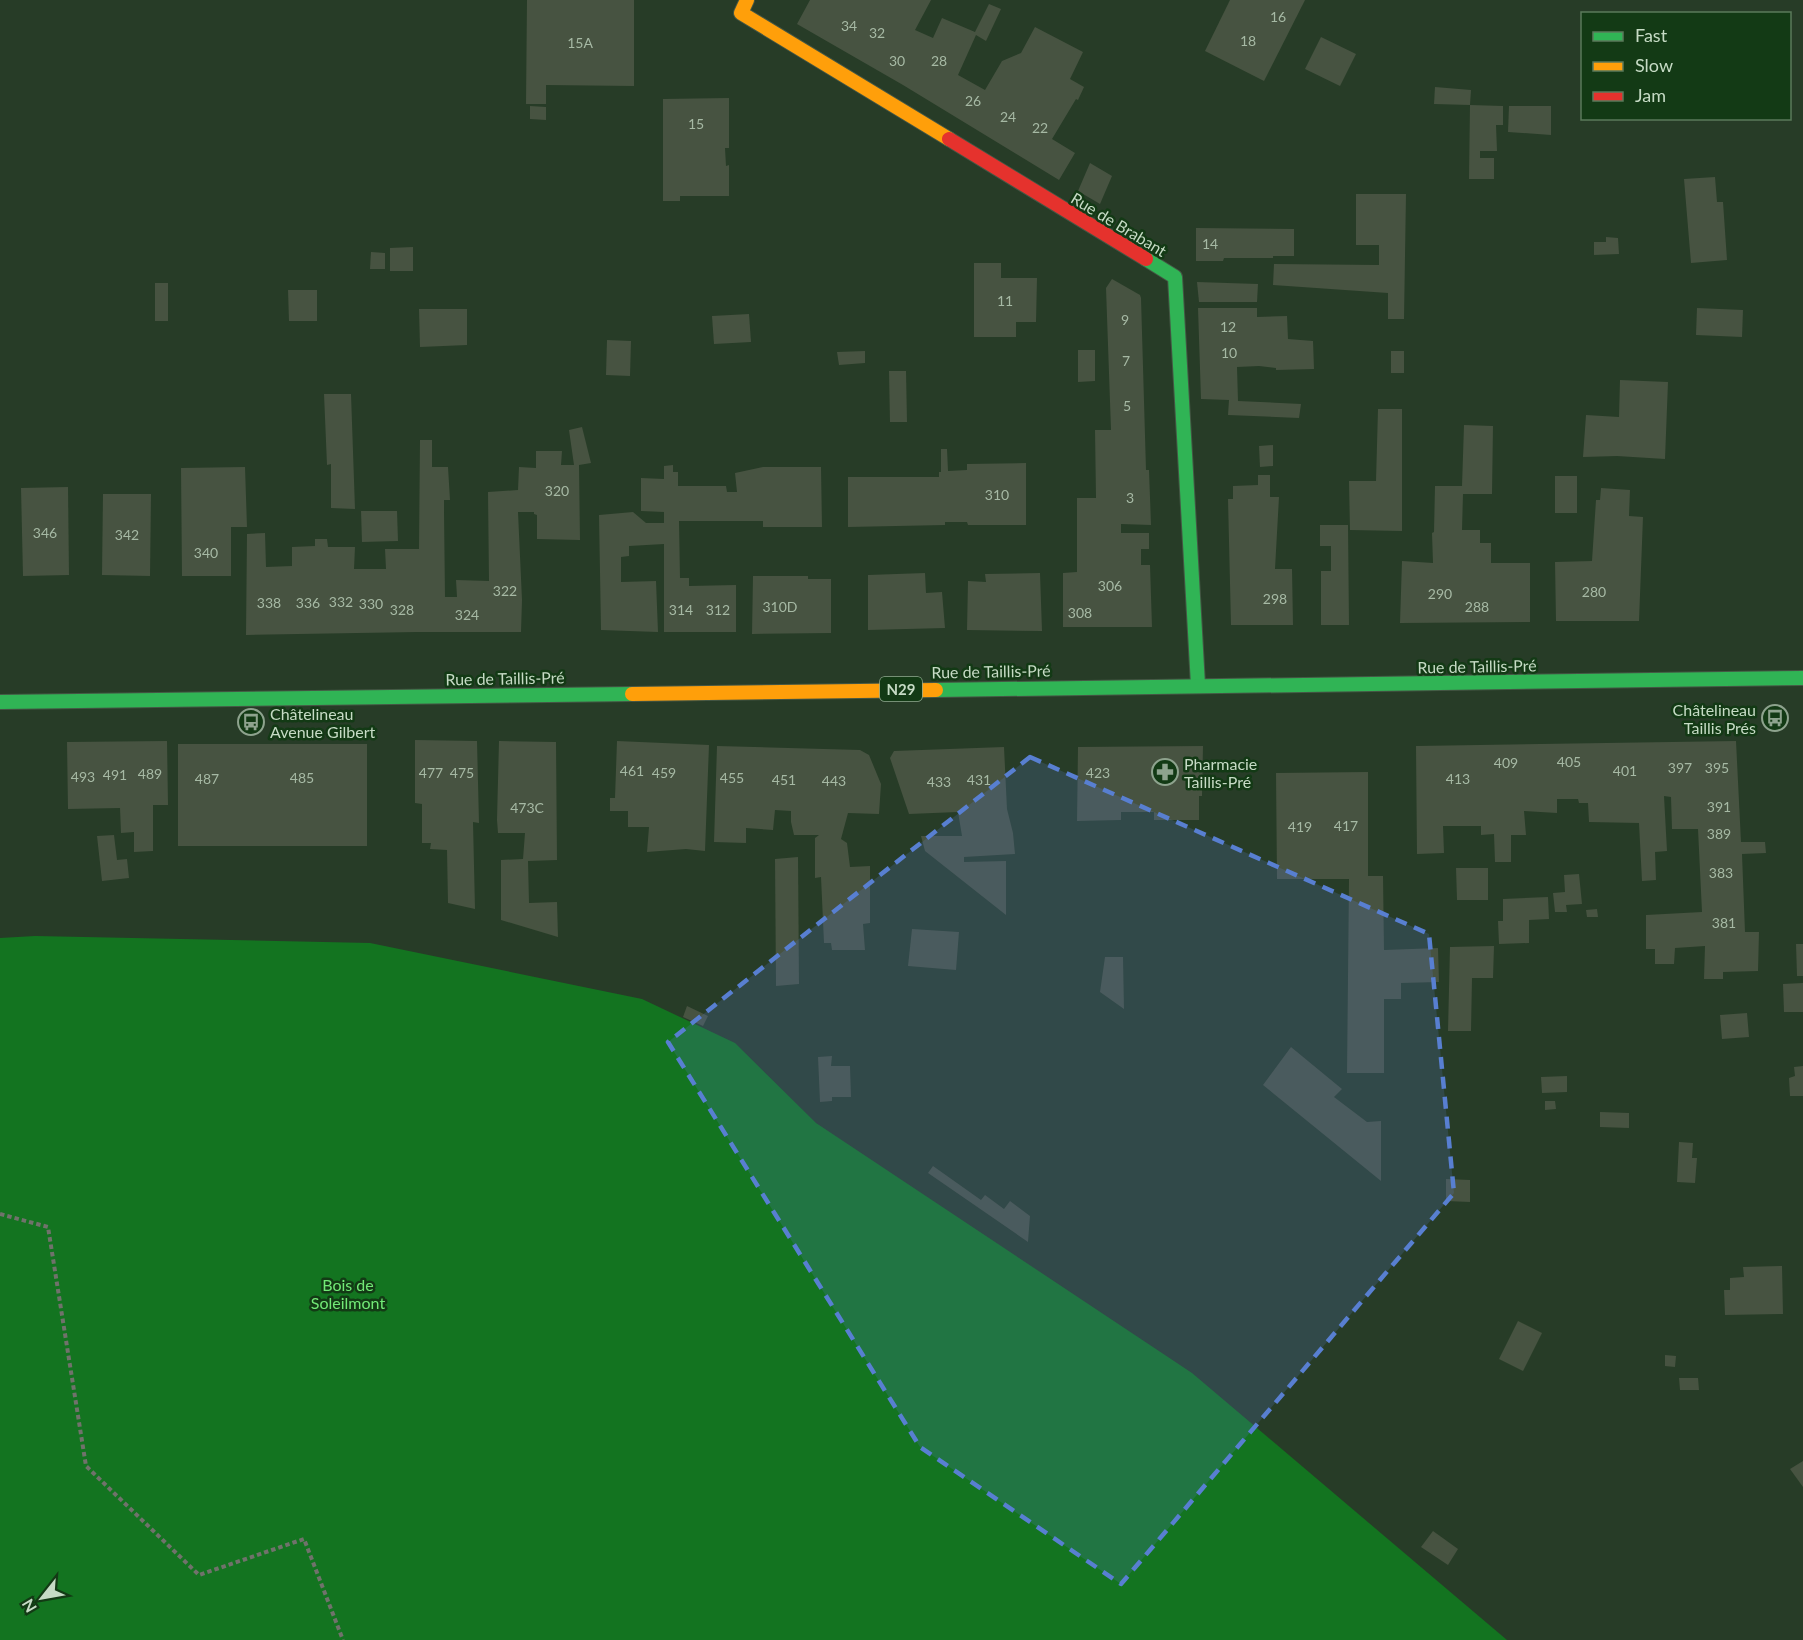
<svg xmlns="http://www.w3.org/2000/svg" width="1803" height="1640" viewBox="0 0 1803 1640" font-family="Lato,sans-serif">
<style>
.forest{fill:#137420}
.building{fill:#475341}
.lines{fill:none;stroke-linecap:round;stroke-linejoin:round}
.fast-casing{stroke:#455745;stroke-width:16}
.slow-casing{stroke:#455745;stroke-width:16}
.jam-casing{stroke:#455745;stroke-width:16}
.path{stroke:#70726b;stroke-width:4;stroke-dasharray:4.5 3;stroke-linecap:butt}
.fast{stroke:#30b455;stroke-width:14}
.slow{stroke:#ff9f0a;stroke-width:14}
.jam{stroke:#e5322d;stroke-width:14}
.marked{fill:#587fd1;fill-opacity:0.2;stroke:#587fd1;stroke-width:4.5;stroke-dasharray:12 8;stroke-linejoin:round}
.labels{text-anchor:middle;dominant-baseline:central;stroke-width:5;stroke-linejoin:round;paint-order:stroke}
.number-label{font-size:14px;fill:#a6b9a4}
.shield{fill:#133a15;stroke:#90ab90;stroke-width:1.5}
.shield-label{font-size:15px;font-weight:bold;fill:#c6dbc5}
.street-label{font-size:16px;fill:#c6dbc5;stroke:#133a15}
.poi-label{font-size:16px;fill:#c6dbc5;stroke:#133a15;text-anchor:start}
.park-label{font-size:16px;fill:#72e976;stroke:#133a15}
</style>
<rect width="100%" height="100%" fill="#273c27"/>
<!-- forest -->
<polygon class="forest" points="35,936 370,943 642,999 735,1043 816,1123 1192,1373 1507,1640 0,1640 0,938"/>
<!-- building -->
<g class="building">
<polygon points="527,0 634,0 634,86 546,85 546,104 526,104"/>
<polygon points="810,0 931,0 915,30 933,38 942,18 975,32 989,4 1001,9 986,41 976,35 958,75 985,90 1002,61 1021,53 1035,27 1083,52 1070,79 1084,87 1078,100 1076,99 1052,139 1075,153 1059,180 903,85 797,24"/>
<polygon points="1230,0 1305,0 1264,81 1205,51"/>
<polygon points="1321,37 1356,54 1340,86 1305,69"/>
<polygon points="1435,87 1471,90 1470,105 1434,104"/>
<polygon points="729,98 729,148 725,148 726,166 729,165 729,196 680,196 680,201 663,201 663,99"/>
<polygon points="1470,105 1503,106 1503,125 1496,125 1497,151 1480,151 1480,158 1494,158 1494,179 1469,179"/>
<polygon points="530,106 546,107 546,120 530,119"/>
<polygon points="1509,106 1551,106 1551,135 1508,132"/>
<polygon points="1090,163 1112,176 1100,204 1078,191"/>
<polygon points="1715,177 1717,202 1723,202 1727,260 1691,263 1684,179"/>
<polygon points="1356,194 1406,194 1404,319 1388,319 1388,293 1273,285 1274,264 1379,265 1379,245 1356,245"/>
<polygon points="1196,228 1294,229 1294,256 1273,256 1273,258 1224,258 1223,261 1196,261"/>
<polygon points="1606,237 1618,238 1619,254 1594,255 1594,242 1606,242"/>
<polygon points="413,247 413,271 390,271 390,248"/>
<polygon points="371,252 385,253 385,269 370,269"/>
<polygon points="974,263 1001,263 1001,278 1037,278 1036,322 1016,322 1016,337 974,337"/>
<polygon points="1112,279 1140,295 1141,298 1146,470 1149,470 1151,525 1121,524 1121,533 1149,533 1149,549 1141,549 1141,565 1150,565 1152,627 1063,627 1063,573 1077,572 1077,498 1096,498 1095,430 1111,430 1106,288"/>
<polygon points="1197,282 1258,284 1257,302 1199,302"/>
<rect x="155" y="283" width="13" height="38"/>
<polygon points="288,290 317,290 317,321 289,321"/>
<polygon points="1198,308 1257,308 1257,317 1287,316 1288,339 1313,341 1314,369 1276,370 1276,368 1259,366 1237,367 1238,401 1301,404 1299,418 1228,415 1229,400 1201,399"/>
<polygon points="1697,308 1743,310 1742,337 1696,335"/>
<polygon points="419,309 467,309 467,345 420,347"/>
<polygon points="749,314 751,342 714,344 712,316"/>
<polygon points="607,340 631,341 630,376 606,375"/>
<polygon points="1078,350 1095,350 1095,381 1078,382"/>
<polygon points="865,351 865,363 839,365 837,352"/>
<rect x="1391" y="351" width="13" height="22"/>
<polygon points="889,371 906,371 907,422 890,422"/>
<polygon points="1620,380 1668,382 1665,459 1617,456 1583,457 1586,415 1619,417"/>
<polygon points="324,394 351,394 355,509 331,508 331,464 327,465"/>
<polygon points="1378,409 1402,409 1402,531 1350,530 1349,481 1376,481"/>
<polygon points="1464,425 1493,426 1492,494 1463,494 1462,530 1480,530 1480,543 1491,543 1491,563 1530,563 1530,622 1400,623 1402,561 1433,563 1432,533 1434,532 1435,486 1462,486"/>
<polygon points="582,427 591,463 579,465 580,540 537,539 537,515 534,514 534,512 518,512 522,600 521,632 417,632 246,635 247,534 265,533 266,567 292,566 292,547 315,546 315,539 327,539 328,547 355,547 354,569 386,569 385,549 419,549 420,440 432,440 432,467 448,467 450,500 444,500 444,512 445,597 457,597 456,580 489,581 488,492 518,490 519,467 536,468 536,451 562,451 561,465 574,465 569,430"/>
<polygon points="1273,445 1273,466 1260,467 1259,446"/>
<polygon points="941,449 947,449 948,471 967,470 967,464 1026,463 1026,525 968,525 967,522 945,522 945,525 848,527 848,477 939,477 939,472 941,472"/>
<polygon points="673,465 673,472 678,472 678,486 726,486 727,492 737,492 735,473 763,467 821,467 822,527 763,527 763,521 679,521 680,578 689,578 689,586 736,585 736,632 664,632 664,544 629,546 629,556 621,557 621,582 656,581 658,632 601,630 599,515 633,512 646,523 664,523 664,512 641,511 641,478 664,479 664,466"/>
<polygon points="245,467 247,527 231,527 231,576 182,576 181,468"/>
<polygon points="1258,475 1270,475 1270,497 1279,497 1275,569 1292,569 1293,625 1231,625 1228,499 1233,499 1233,486 1258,485"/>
<rect x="1555" y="476" width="22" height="37"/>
<polygon points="68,487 69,575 23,576 21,488"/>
<polygon points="1601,488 1630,490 1629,516 1643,517 1639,621 1556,621 1555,562 1592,561 1596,500 1600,500"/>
<polygon points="103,494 151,494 150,576 102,575"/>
<polygon points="361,511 397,511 398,541 362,542"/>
<polygon points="1320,525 1348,525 1349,625 1321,625 1321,571 1331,571 1331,546 1320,546"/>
<polygon points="925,573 926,593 942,592 945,628 868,630 868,575"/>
<polygon points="1040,573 1042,631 967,630 968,581 986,582 985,574"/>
<polygon points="753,576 808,576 808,579 831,579 831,633 752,634"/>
<polygon points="415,740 477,741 479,823 473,822 475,909 448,903 447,850 430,849 431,843 422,843 422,804 415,803"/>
<polygon points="167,741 168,805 153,805 153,851 134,852 134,832 121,833 120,808 68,809 67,742"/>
<polygon points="499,741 556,742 557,860 528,861 529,903 557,902 558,937 501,920 501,860 523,859 525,833 498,833 497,820"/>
<polygon points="617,741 709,745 705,851 686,849 647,852 649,827 628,827 628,811 610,811 610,798 615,798"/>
<polygon points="1736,741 1741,842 1765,842 1766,853 1742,854 1745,932 1759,932 1758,971 1723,972 1723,979 1704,979 1705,946 1675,948 1674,964 1655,964 1655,949 1646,949 1646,915 1702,912 1698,829 1672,829 1671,797 1664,796 1667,851 1655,852 1656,880 1642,881 1639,823 1589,822 1588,803 1579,803 1578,799 1557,799 1557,813 1524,811 1526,835 1511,835 1511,862 1495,862 1494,834 1481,835 1481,826 1443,826 1444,853 1417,854 1416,746"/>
<rect x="178" y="744" width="189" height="102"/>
<polygon points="717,746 860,750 869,755 881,784 879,814 848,813 841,839 847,843 850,867 870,866 870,923 863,924 865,950 832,950 831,943 824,943 821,877 815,878 815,838 819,835 794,835 791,822 791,811 775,810 773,830 746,828 746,843 714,842"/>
<polygon points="1203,746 1202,796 1199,796 1199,820 1154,820 1154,812 1121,812 1121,820 1077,821 1078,747"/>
<polygon points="1004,747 1007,809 1013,833 1015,854 964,857 964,862 1006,861 1006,915 925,851 921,836 962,836 958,812 909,814 890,758 894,751"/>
<polygon points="1368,772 1368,876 1383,876 1384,950 1438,948 1439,982 1401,983 1401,999 1384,999 1384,1073 1347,1073 1349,879 1277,879 1276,773"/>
<polygon points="114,835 117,860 127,859 129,878 102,881 97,836"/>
<polygon points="798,857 799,984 776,986 775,859"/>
<polygon points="1456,868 1488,868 1488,900 1457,900"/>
<polygon points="1579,874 1582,904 1566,905 1567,912 1555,912 1553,893 1565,892 1564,875"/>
<polygon points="1548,897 1549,919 1529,920 1529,943 1499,944 1498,921 1503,921 1503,899"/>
<polygon points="1597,909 1598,917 1587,917 1586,910"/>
<polygon points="912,929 959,932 956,970 908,966"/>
<polygon points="1796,944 1803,944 1803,976 1797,976"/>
<polygon points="1494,946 1493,978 1472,978 1471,1031 1448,1031 1450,947"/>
<polygon points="1105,957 1123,957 1124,1009 1100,992"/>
<polygon points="1803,983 1803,1012 1784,1012 1783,984"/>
<polygon points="687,1006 708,1016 703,1026 683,1017"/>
<polygon points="1747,1013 1749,1037 1722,1039 1720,1015"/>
<polygon points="1291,1047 1342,1089 1334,1097 1367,1122 1381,1121 1381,1181 1263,1085"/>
<polygon points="832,1056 831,1066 850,1066 851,1097 832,1097 832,1101 820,1102 818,1057"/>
<polygon points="1803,1066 1803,1096 1790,1096 1789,1078 1795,1076 1794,1067"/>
<polygon points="1567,1076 1567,1092 1542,1093 1541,1077"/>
<polygon points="1545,1101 1555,1101 1556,1109 1545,1110"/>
<polygon points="1600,1112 1629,1113 1629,1128 1600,1127"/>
<polygon points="1679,1142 1693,1143 1692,1158 1697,1158 1695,1183 1677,1182"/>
<polygon points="933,1166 981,1200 985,1195 1004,1209 1010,1201 1030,1216 1028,1242 928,1173"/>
<polygon points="1446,1179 1470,1180 1470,1202 1446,1201"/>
<polygon points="1782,1266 1783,1314 1725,1315 1724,1290 1730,1290 1730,1278 1744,1277 1743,1267"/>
<polygon points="1518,1321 1542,1333 1523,1371 1499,1359"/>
<polygon points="1665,1355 1676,1356 1675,1367 1665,1366"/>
<polygon points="1679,1378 1698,1378 1699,1390 1680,1390"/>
<polygon points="1803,1461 1803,1487 1790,1469"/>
<polygon points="1433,1531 1458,1549 1448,1565 1421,1547"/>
</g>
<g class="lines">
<defs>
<g id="fast">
<polyline points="1146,259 1175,277 1198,685"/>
<polyline points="936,690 1803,678"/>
<polyline points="0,702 632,694"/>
</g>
<g id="slow">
<polyline points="747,0 741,13 949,139"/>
<polyline points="632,694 936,690"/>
</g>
<polyline id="jam" points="949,139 1146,259"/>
</defs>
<!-- fast casing -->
<use href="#fast" class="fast-casing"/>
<!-- slow casing -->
<use href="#slow" class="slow-casing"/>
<!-- jam casing -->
<use href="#jam" class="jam-casing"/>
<!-- path -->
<polyline class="path" points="0,1214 48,1227 86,1466 199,1575 304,1539 343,1640"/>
<!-- fast -->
<use href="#fast" class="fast"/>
<!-- slow -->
<use href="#slow" class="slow"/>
<!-- jam -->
<use href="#jam" class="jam"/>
</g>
<!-- marked area -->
<path class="marked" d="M 1030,757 L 1429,934 L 1454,1193 L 1121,1584 L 920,1447 L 668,1042 Z"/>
<!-- icons -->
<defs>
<symbol id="bus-ring" viewBox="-11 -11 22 22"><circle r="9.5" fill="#133a15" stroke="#8ea38e" stroke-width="1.5"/><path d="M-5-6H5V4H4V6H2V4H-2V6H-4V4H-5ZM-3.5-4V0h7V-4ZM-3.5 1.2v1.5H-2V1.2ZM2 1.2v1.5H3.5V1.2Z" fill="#8ea38e"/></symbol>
<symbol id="pharmacy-ring" viewBox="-11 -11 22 22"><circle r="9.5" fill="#133a15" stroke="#8ea38e" stroke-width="1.5"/><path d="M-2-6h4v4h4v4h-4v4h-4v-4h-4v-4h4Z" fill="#8ea38e"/></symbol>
</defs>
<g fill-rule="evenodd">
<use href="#bus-ring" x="1760" y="703" width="30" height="30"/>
<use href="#bus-ring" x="236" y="707" width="30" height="30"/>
<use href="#pharmacy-ring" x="1150" y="757" width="30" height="30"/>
</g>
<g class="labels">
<!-- number labels -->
<g class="number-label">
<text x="1278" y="16">16</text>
<text x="849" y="25">34</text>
<text x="877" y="32">32</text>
<text x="1248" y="40">18</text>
<text x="580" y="42">15A</text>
<text x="897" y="60">30</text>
<text x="939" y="60">28</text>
<text x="973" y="100">26</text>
<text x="1008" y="116">24</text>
<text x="696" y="123">15</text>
<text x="1040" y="127">22</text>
<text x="1210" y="243">14</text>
<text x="1005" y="300">11</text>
<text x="1125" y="319">9</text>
<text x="1228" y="326">12</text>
<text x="1229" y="352">10</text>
<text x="1126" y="360">7</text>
<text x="1127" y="405">5</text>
<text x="557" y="490">320</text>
<text x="997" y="494">310</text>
<text x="1130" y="497">3</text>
<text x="45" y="532">346</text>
<text x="127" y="534">342</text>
<text x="206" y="552">340</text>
<text x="1110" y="585">306</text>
<text x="505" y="590">322</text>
<text x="1594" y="591">280</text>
<text x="1440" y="593">290</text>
<text x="1275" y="598">298</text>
<text x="341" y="601">332</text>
<text x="269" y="602">338</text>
<text x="308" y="602">336</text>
<text x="371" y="603">330</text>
<text x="780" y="606">310D</text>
<text x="1477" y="606">288</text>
<text x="402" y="609">328</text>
<text x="681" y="609">314</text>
<text x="718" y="609">312</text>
<text x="1080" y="612">308</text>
<text x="467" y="614">324</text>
<text x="1569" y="761">405</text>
<text x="1506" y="762">409</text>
<text x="1680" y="767">397</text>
<text x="1717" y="767">395</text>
<text x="632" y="770">461</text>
<text x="1625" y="770">401</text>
<text x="431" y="772">477</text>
<text x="462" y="772">475</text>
<text x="664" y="772">459</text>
<text x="1098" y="772">423</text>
<text x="150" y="773">489</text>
<text x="115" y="774">491</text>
<text x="83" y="776">493</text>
<text x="302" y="777">485</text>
<text x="732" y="777">455</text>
<text x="207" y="778">487</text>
<text x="1458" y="778">413</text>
<text x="784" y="779">451</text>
<text x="979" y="779">431</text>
<text x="834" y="780">443</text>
<text x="939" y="781">433</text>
<text x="1719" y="806">391</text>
<text x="527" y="807">473C</text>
<text x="1346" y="825">417</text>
<text x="1300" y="826">419</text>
<text x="1719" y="833">389</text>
<text x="1721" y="872">383</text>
<text x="1724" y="922">381</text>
</g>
<!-- shield labels -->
<rect class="shield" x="880" y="677" width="42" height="24" rx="4.5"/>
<g class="shield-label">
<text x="901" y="689">N29</text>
</g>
<!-- street labels -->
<g class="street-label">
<text transform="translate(1119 224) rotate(31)">Rue de Brabant</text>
<text transform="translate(1477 666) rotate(-1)">Rue de Taillis-Pré</text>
<text transform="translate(991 671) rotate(-1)">Rue de Taillis-Pré</text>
<text transform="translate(505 678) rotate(-1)">Rue de Taillis-Pré</text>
</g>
<!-- poi labels -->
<g class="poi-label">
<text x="1756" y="709" text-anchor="end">Châtelineau<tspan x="1756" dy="18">Taillis Prés</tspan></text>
<text x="270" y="713">Châtelineau<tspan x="270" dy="18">Avenue Gilbert</tspan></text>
<text x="1184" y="763">Pharmacie<tspan x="1184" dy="18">Taillis-Pré</tspan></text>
</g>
<!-- park labels -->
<g class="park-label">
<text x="348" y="1284">Bois de<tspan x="348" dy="18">Soleilmont</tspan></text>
</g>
</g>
<!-- legend -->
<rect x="1581" y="12" width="210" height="108" fill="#133a15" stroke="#5b7a5b" stroke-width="1.5"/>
<rect x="1593" y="32" width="30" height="9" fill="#30b455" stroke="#5b7a5b" stroke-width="1.5"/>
<text x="1635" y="42" font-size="18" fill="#c6dbc5">Fast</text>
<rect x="1593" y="62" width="30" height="9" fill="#ff9f0a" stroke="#5b7a5b" stroke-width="1.5"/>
<text x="1635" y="72" font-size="18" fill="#c6dbc5">Slow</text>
<rect x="1593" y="92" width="30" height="9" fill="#e5322d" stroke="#5b7a5b" stroke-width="1.5"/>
<text x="1635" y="102" font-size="18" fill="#c6dbc5">Jam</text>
<!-- north arrow -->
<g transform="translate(42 1598) rotate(239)" stroke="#133a15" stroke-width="4.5" paint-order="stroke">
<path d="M0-4.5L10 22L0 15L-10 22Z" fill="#c6dbc5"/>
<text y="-9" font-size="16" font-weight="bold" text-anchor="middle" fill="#c6dbc5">N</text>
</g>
</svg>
